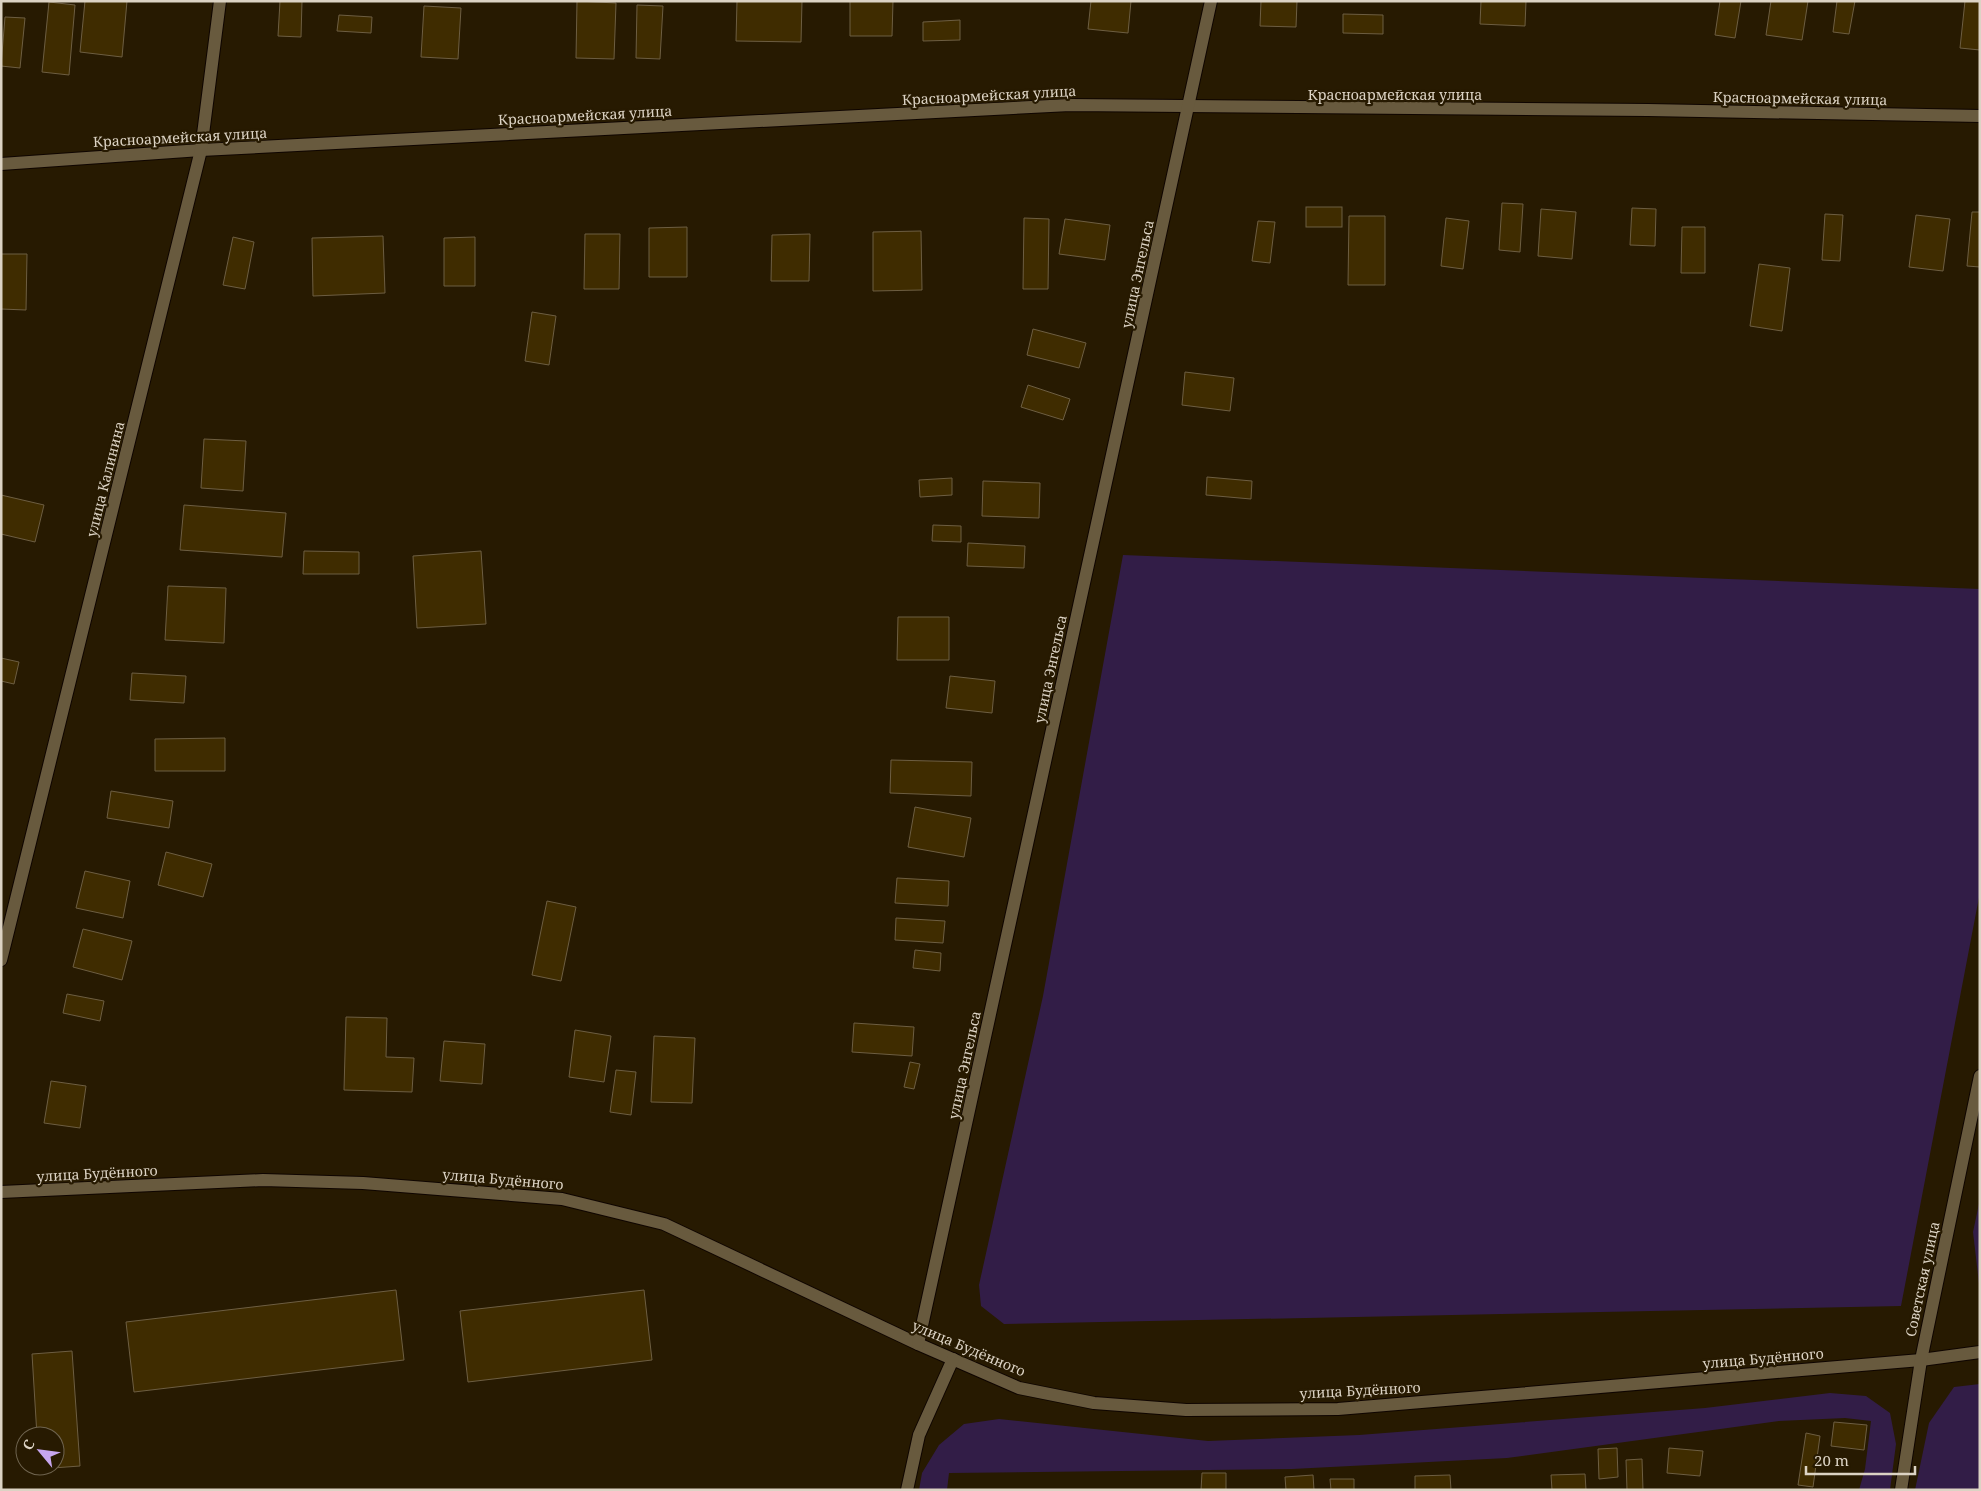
<svg xmlns="http://www.w3.org/2000/svg" width="1981" height="1491" viewBox="0 0 1981 1491" font-family="'Noto Serif',serif">
<style>
.green{fill:#321d47}
.building{fill:#3f2c00;stroke:#6d5e42}
.lines{fill:none;stroke-linecap:round;stroke-linejoin:round}
.minor-casing{stroke:#0f0500;stroke-width:14}
.minor{stroke:#685a3e;stroke-width:12}
.labels{text-anchor:middle;dominant-baseline:central;stroke-width:4.5;stroke-linejoin:round;paint-order:stroke}
.street-label{font-size:14px;fill:#dcd3c4;stroke:#271a01}
</style>
<rect width="100%" height="100%" fill="#271a01"/>
<!-- green -->
<g class="green">
<polygon points="1123,555 1980,589 1980,892 1901,1306 1004,1324 981,1306 979,1285 1043,996"/>
<polygon points="1980,1199 1980,1292 1973,1232"/>
<polygon points="1980,1384 1980,1490 1915,1490 1929,1423 1954,1387"/>
<polygon points="1830,1393 1866,1396 1890,1413 1896,1444 1890,1490 1859,1490 1865,1469 1871,1421 1845,1418 1779,1421 1507,1458 1292,1469 949,1473 947,1490 919,1490 922,1473 939,1445 964,1424 999,1419 1208,1441 1359,1435 1705,1408"/>
</g>
<!-- building -->
<g class="building">
<polygon points="85,1 127,1 122,57 80,52"/>
<polygon points="280,1 302,1 301,37 278,36"/>
<polygon points="577,1 616,3 614,59 576,58"/>
<polygon points="737,1 802,1 801,42 736,41"/>
<polygon points="850,1 893,1 892,36 850,36"/>
<polygon points="1091,1 1131,1 1128,33 1088,29"/>
<polygon points="1261,1 1297,1 1296,27 1260,26"/>
<polygon points="1481,1 1526,1 1525,26 1480,24"/>
<polygon points="1720,1 1741,1 1735,38 1715,35"/>
<polygon points="1771,1 1808,1 1802,40 1766,35"/>
<polygon points="1837,1 1855,1 1849,34 1833,32"/>
<polygon points="1965,1 1980,1 1980,50 1960,48"/>
<polygon points="49,2 75,5 69,75 42,72"/>
<polygon points="637,5 663,6 660,59 636,58"/>
<polygon points="424,6 461,8 458,59 421,57"/>
<polygon points="1343,14 1383,15 1383,34 1343,33"/>
<polygon points="339,15 372,17 371,33 337,31"/>
<polygon points="5,17 25,18 20,68 1,66"/>
<polygon points="960,20 960,40 923,41 923,22"/>
<polygon points="1502,203 1523,204 1520,252 1499,250"/>
<rect x="1306" y="207" width="36" height="20"/>
<polygon points="1632,208 1656,209 1655,246 1630,245"/>
<polygon points="1541,209 1576,212 1572,259 1538,256"/>
<polygon points="1972,212 1980,212 1980,267 1967,266"/>
<polygon points="1825,214 1843,215 1840,261 1822,260"/>
<polygon points="1916,215 1950,219 1943,271 1909,267"/>
<polygon points="1349,216 1385,216 1385,285 1348,285"/>
<polygon points="1024,218 1049,219 1048,289 1023,289"/>
<polygon points="1446,218 1469,221 1463,269 1441,266"/>
<polygon points="1065,219 1110,225 1105,260 1059,254"/>
<polygon points="1258,221 1275,222 1270,263 1252,261"/>
<polygon points="687,227 687,277 649,277 649,228"/>
<polygon points="1682,227 1705,227 1705,273 1681,273"/>
<polygon points="921,231 922,290 873,291 873,232"/>
<polygon points="585,234 620,234 619,289 584,289"/>
<polygon points="810,234 809,281 771,281 772,235"/>
<polygon points="383,236 385,293 313,296 312,238"/>
<polygon points="233,237 254,242 245,289 223,285"/>
<polygon points="475,237 475,286 444,286 444,238"/>
<polygon points="1,254 27,254 26,310 1,309"/>
<polygon points="1759,264 1790,268 1782,331 1750,326"/>
<polygon points="532,312 556,316 549,365 525,361"/>
<polygon points="1033,329 1086,343 1079,368 1027,355"/>
<polygon points="1185,372 1234,378 1230,411 1182,405"/>
<polygon points="1028,385 1070,399 1063,420 1021,407"/>
<polygon points="204,439 246,441 243,491 201,488"/>
<polygon points="1207,477 1252,481 1251,499 1206,495"/>
<polygon points="952,478 952,495 920,497 919,480"/>
<polygon points="983,481 1040,483 1039,518 982,516"/>
<polygon points="1,495 44,505 35,542 1,534"/>
<polygon points="184,505 286,513 282,557 180,550"/>
<polygon points="933,525 961,526 961,542 932,541"/>
<polygon points="968,543 1025,546 1024,568 967,566"/>
<polygon points="304,551 359,552 359,574 303,574"/>
<polygon points="481,551 486,624 417,628 413,556"/>
<polygon points="168,586 226,588 224,643 165,640"/>
<polygon points="898,617 949,617 949,660 897,660"/>
<polygon points="1,658 19,662 14,684 1,681"/>
<polygon points="132,673 186,676 184,703 130,700"/>
<polygon points="950,676 995,681 992,713 946,708"/>
<polygon points="225,738 225,771 155,771 155,739"/>
<polygon points="891,760 972,762 971,796 890,793"/>
<polygon points="111,791 173,801 169,828 107,818"/>
<polygon points="915,807 971,818 964,857 908,847"/>
<polygon points="166,852 212,864 203,897 158,885"/>
<polygon points="85,871 130,881 123,918 76,908"/>
<polygon points="897,878 949,881 948,906 895,903"/>
<polygon points="547,901 576,907 561,981 532,975"/>
<polygon points="896,918 945,921 943,943 895,940"/>
<polygon points="83,929 132,941 122,980 73,967"/>
<polygon points="915,950 941,953 940,971 913,968"/>
<polygon points="67,994 104,1001 100,1021 63,1013"/>
<polygon points="346,1017 387,1018 386,1057 414,1058 412,1092 344,1090"/>
<polygon points="854,1023 914,1027 912,1056 852,1052"/>
<polygon points="575,1030 611,1036 604,1082 569,1077"/>
<polygon points="654,1036 695,1038 692,1103 651,1102"/>
<polygon points="444,1041 485,1044 482,1084 440,1081"/>
<polygon points="910,1062 920,1064 914,1089 904,1087"/>
<polygon points="616,1070 636,1072 631,1115 610,1112"/>
<polygon points="51,1081 86,1086 80,1128 44,1123"/>
<polygon points="396,1290 404,1360 134,1392 126,1322"/>
<polygon points="644,1290 652,1360 468,1382 460,1311"/>
<polygon points="72,1351 80,1466 39,1469 39,1466 55,1466 55,1436 37,1436 32,1354"/>
<polygon points="1834,1422 1867,1425 1864,1450 1831,1446"/>
<polygon points="1806,1433 1820,1436 1813,1487 1798,1485"/>
<polygon points="1617,1448 1618,1477 1599,1479 1598,1449"/>
<polygon points="1669,1448 1703,1451 1700,1476 1667,1473"/>
<polygon points="1642,1459 1643,1490 1627,1490 1626,1460"/>
<polygon points="1202,1473 1226,1473 1226,1490 1201,1490"/>
<polygon points="1585,1474 1586,1490 1552,1490 1551,1475"/>
<polygon points="1313,1475 1314,1490 1286,1490 1285,1477"/>
<polygon points="1450,1475 1451,1490 1415,1490 1415,1476"/>
<polygon points="1330,1479 1354,1479 1354,1490 1331,1490"/>
</g>
<g class="lines">
<defs>
<g id="minor">
<polyline points="1,164 201,150 1070,105 1648,110 1980,116"/>
<polyline points="1,960 201,150 220,1"/>
<polyline points="1,1192 263,1180 363,1183 562,1199 664,1224 918,1344 1019,1388 1094,1403 1186,1410 1338,1409 1921,1360 1980,1352"/>
<polyline points="918,1344 1211,1"/>
<polyline points="907,1490 919,1435 953,1359"/>
<polyline points="1901,1490 1921,1360 1980,1076"/>
</g>
</defs>
<!-- minor casing -->
<use href="#minor" class="minor-casing"/>
<!-- minor -->
<use href="#minor" class="minor"/>
</g>
<g class="labels">
<!-- street labels -->
<g class="street-label">
<text x="1395" y="94">Красноармейская улица</text>
<text transform="translate(989 95) rotate(-3)">Красноармейская улица</text>
<text transform="translate(1800 98) rotate(1)">Красноармейская улица</text>
<text transform="translate(585 115) rotate(-3)">Красноармейская улица</text>
<text transform="translate(180 137) rotate(-3)">Красноармейская улица</text>
<text transform="translate(1137 274) rotate(-78)">улица Энгельса</text>
<text transform="translate(105 479) rotate(-76)">улица Калинина</text>
<text transform="translate(1050 669) rotate(-78)">улица Энгельса</text>
<text transform="translate(964 1065) rotate(-78)">улица Энгельса</text>
<text transform="translate(97 1173) rotate(-3)">улица Будённого</text>
<text transform="translate(503 1179) rotate(5)">улица Будённого</text>
<text transform="translate(1922 1279) rotate(-78)">Советская улица</text>
<text transform="translate(969 1348) rotate(23)">улица Будённого</text>
<text transform="translate(1763 1358) rotate(-5)">улица Будённого</text>
<text transform="translate(1360 1390) rotate(-3)">улица Будённого</text>
</g>
</g>
<!-- border -->
<rect width="1981" height="1491" fill="none" stroke="#dcd3c4" stroke-width="5"/>
<!-- north arrow -->
<g transform="translate(40 1451) rotate(299)"><circle r="24" fill="#271a01" stroke="#6f644f"/>
<path d="M0-4L9 19L0 12L-9 19Z" fill="#c7a6ef"/>
<text y="-8" font-size="14" font-weight="bold" text-anchor="middle" fill="#dcd3c4">С</text>
</g>
<!-- scale -->
<path d="M1806 1466v8h109v-8" fill="none" stroke="#dcd3c4" stroke-width="2.5"/>
<text x="1814" y="1466" font-size="15" fill="#dcd3c4" stroke="#271a01" stroke-width="4" paint-order="stroke">20 m</text>
</svg>
